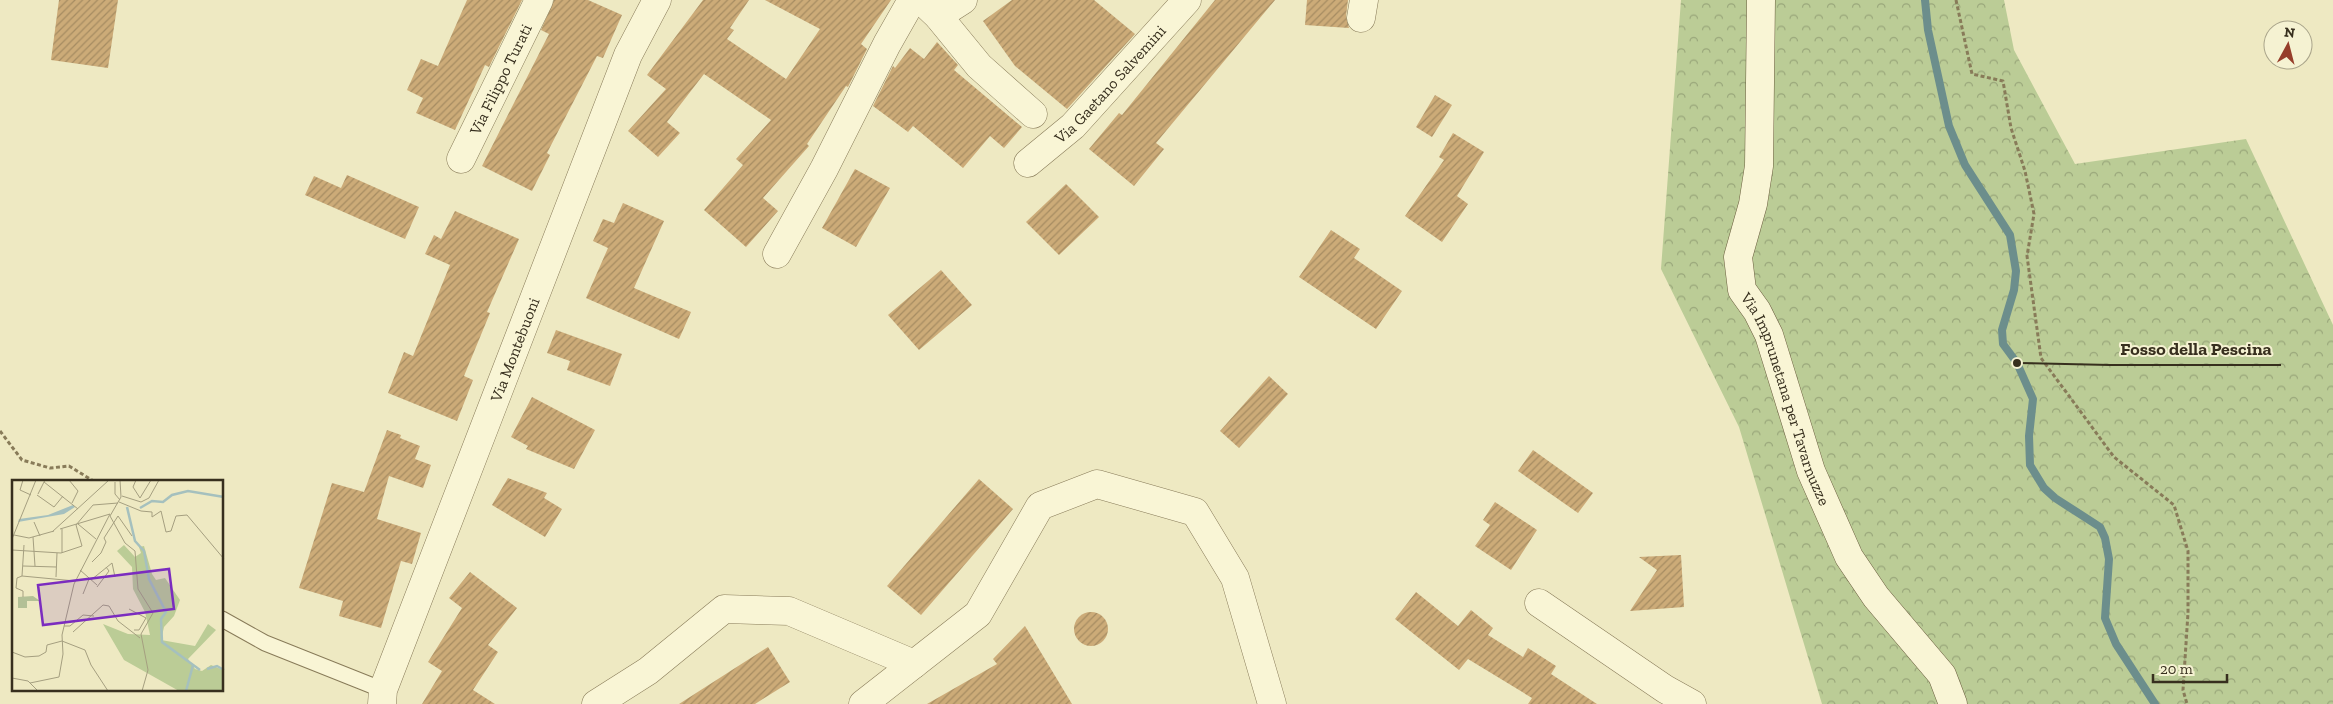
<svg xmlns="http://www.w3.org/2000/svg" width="2333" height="704" viewBox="0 0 2333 704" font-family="'Zilla Slab',serif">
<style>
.forest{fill:url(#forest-crowns)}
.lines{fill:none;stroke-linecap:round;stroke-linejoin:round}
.stream{stroke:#6c8e8c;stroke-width:8}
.building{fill:url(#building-hatch)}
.service-casing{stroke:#887b59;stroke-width:17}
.minor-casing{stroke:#887b59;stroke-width:29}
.secondary-casing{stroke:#695c3d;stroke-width:29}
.path{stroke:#887b59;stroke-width:3;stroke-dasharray:4 2.5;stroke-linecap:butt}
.service{stroke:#f9f5d5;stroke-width:15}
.minor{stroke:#f9f5d5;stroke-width:28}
.secondary{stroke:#f9f5d5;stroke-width:28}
.labels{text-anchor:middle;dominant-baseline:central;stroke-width:4;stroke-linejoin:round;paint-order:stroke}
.street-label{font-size:16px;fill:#372f1e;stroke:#f5f2d2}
.inset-river{fill:none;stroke:#a5c0be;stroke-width:2.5}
.inset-road{fill:none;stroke:#a59f80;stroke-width:1}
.view{fill:#7b2cbf;fill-opacity:0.15;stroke:#7b2cbf;stroke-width:2.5}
.inset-edge{fill:none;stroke:#372f1e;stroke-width:2.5}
.leader{fill:none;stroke:#372f1e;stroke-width:2}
.callout-dot{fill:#372f1e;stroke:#f5f2d2;stroke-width:2}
.callout-label{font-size:18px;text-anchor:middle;font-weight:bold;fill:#372f1e;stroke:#f5f2d2;stroke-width:4;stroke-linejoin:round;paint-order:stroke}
</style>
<defs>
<pattern id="forest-crowns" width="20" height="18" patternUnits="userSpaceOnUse" patternTransform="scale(1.25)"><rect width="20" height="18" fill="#bbcc96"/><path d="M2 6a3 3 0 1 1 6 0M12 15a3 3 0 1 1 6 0" fill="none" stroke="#99a67a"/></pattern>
<pattern id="building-hatch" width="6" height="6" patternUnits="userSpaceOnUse" patternTransform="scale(1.25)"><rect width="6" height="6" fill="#ccab78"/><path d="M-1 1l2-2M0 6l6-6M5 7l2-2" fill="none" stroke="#a68c62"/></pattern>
</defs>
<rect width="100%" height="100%" fill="#eee9c2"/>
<!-- forest -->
<polygon class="forest" points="1681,0 2004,0 2014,50 2075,164 2246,139 2333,325 2333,704 1822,704 1739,427 1661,269"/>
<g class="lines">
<!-- stream -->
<polyline class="stream" points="1925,0 1928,30 1949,126 1965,165 2010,235 2016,271 2014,290 2002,330 2003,344 2017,363 2033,399 2029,436 2030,465 2044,488 2055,498 2100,527 2105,538 2109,559 2105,618 2116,644 2155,704"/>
</g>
<!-- building -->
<g class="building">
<polygon points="59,0 118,0 108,68 51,60"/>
<polygon points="467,0 522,0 489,67 485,65 455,130 416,113 423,98 407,90 421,59 438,66"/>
<polygon points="554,0 588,0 622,15 603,58 597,56 547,153 550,155 532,191 482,166 549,34 541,30"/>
<polygon points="703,0 749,0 730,28 734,30 727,39 786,79 820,29 765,0 891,0 861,44 867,49 848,87 846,86 807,144 809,146 763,198 778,211 746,247 704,210 743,165 736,159 771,120 704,74 667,122 680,133 658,157 628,131 666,89 647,75"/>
<polygon points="1012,0 1094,0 1135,34 1067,109 1015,66 983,21"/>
<polygon points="1215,0 1275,0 1156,143 1164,149 1134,186 1089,149 1119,113 1122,115"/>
<polygon points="1307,0 1348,0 1346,16 1349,28 1305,25"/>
<polygon points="937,42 958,65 954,70 1022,127 1004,148 990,136 963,168 913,126 908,132 873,106 893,66 895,68 910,48 924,59"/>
<polygon points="1435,95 1452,105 1432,137 1416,127"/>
<polygon points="1453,133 1484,152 1457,196 1468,204 1442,242 1405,216 1444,160 1439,157"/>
<polygon points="855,169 890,188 856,247 822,228"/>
<polygon points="347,175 419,207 405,239 305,195 314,176 341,188"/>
<polygon points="1066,184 1099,217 1059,255 1026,222"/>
<polygon points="623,203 664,221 634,288 691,312 679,339 586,298 608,248 593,241 603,219 614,223"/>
<polygon points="455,211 519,239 487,312 490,313 464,376 473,380 457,421 388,393 404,352 413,356 450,265 425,254 434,235 441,239"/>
<polygon points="1331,230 1360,249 1354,258 1402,291 1376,329 1299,277"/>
<polygon points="941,270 972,305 919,350 888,315"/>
<polygon points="556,330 622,354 610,386 567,370 570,361 547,353"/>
<polygon points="1269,376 1288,394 1239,448 1220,431"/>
<polygon points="532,397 595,430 574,469 526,449 528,446 511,437"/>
<polygon points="387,430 401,435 400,438 420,446 415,459 431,465 423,488 389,476 377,519 421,533 412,564 401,561 381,628 339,616 343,601 299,588 332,483 364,492"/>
<polygon points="1533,450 1593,493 1578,513 1518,471"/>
<polygon points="508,478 547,493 544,498 562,509 545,537 492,505"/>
<polygon points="979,479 1013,509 921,615 887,586"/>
<polygon points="1495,502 1537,530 1511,570 1475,546 1490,525 1483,520"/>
<polygon points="1681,555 1684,607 1630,611 1657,570 1639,557"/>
<polygon points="470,572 517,608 488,645 498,652 473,690 495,704 422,704 442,671 428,662 462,608 449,598"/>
<polygon points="1416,592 1458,626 1471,610 1493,628 1488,635 1523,657 1528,648 1556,666 1551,674 1597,704 1528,704 1532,698 1468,659 1459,670 1395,619"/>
<circle cx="1091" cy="629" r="17"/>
<polygon points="1025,626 1072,704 927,704 997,664 993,659"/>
<polygon points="768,647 790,682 755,704 679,704"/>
</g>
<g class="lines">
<defs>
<polyline id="service" points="222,619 265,643 383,690"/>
<g id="minor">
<polyline points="921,0 938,16 979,66 1033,114"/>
<polyline points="938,16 963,0"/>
<polyline points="1361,18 1364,0"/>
<path id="s1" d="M 461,159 L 539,0"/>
<path id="s2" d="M 1028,163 L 1073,126 L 1187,0"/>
<polyline points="777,254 824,169 887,44 912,0"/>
<polyline points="1539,603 1665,689 1692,704"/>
<path id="s3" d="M 382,704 L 383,690 L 628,55 L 657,0"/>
<polyline points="596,704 648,671 724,609 789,611 914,664"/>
<polyline points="863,704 978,614 1040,506 1097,484 1195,512 1235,578 1272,704"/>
</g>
<g id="secondary">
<path id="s4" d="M 1761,0 L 1759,166 L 1753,204 L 1738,257 L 1742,290 L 1757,311 L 1769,335 L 1811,471 L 1849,557 L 1876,597 L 1942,675 L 1953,704"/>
</g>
</defs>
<!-- service casing -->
<use href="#service" class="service-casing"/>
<!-- minor casing -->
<use href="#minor" class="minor-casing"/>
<!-- secondary casing -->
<use href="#secondary" class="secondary-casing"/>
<!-- path -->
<g class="path">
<polyline points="1956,0 1972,74 2003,81 2011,128 2025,171 2034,214 2027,256 2041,358 2114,457 2174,505 2188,551 2188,613 2183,690 2187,704"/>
<polyline points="0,431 22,460 50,468 69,466 95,482"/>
</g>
<!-- service -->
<use href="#service" class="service"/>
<!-- minor -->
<use href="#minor" class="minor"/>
<!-- secondary -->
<use href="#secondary" class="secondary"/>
</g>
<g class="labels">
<!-- street labels -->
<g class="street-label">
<text stroke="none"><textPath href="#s1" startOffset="89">Via Filippo Turati</textPath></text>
<text stroke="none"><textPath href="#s2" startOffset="114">Via Gaetano Salvemini</textPath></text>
<text stroke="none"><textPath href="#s3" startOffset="379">Via Montebuoni</textPath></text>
<text stroke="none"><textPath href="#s4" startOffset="411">Via Imprunetana per Tavarnuzze</textPath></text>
</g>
</g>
<!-- overview -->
<g transform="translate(12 480)">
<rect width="211" height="211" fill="#eee9c2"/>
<path d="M 112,65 L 123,77 L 129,73 L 127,67 L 132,66 L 140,94 L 144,100 L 153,98 L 168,120 L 162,136 L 152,147 L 149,160 L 183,166 L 196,144 L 204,150 L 176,179 L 183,189 L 190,191 L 199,185 L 211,190 L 211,211 L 167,211 L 112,180 L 91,144 L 116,154 L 138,155 L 133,132 L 121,109 L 120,87 L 105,71 Z" fill="#bbcc96"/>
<path d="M 21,116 L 28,121 L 15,121 L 15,128 L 6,128 L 6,117 Z" fill="#b3c096"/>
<path d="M 61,25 L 63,27 L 52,34 L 6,42 L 7,39 L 36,35 Z" fill="#a5c0be"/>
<path class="inset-river" d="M 115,27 L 123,61 L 132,71 L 137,99 L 154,132 L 149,139 L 150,162 L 188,190M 128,28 L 140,21 L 151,22 L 160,15 L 176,11 L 212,17M 195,189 L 205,186 L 212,190M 174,211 L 181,185"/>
<path class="inset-road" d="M 11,0 L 8,10 L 19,15M 57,0 L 66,11 L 60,23M 108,0 L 109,17 L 98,36 L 113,63 L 123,71 L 126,109 L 141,133 L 129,154 L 136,190 L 130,211M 124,0 L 121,7 L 128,18 L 139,0M 32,2 L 66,29M 103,2 L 103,14 L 108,20M 26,14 L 33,0M 25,15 L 42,27 L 51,16M 110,16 L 129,22 L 137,18 L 147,0M 107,22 L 129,31 L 140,32 L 140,37 L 149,31 L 154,52 L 159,51 L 164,36 L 175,35 L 212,79M 22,42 L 28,56M 66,44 L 84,59M 64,45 L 81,25 L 106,23M 48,49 L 98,34M 40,52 L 97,0M 2,55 L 17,58 L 42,51M 21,57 L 23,86M 0,59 L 24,0M 0,70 L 49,73 L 70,66 L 64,45M 50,73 L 50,49M 80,82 L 89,73 L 94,62 L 92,58 L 106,36 L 120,56M 11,86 L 44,87M 68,90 L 85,105M 10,96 L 63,101M 10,96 L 12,65M 10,96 L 5,98 L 4,108 L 11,111 L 11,117M 44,97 L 45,73M 79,100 L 100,83 L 103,97M 85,107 L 97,91 L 94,87M 71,114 L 77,99M 117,129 L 134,138 L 127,150 L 122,150M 52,146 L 58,146 L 71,135 L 82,136M 61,152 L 91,125 L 97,126 L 106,141 L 128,158M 50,161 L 73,170 L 79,185 L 96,211M 0,172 L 13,177 L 27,176 L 34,172 L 35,165 L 50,161M 0,198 L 16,201 L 26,211M 18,203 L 47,197 L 51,174 L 50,155 L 62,104 L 98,34"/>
<path class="view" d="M 157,89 L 162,129 L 31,145 L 26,105 Z"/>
<rect width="211" height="211" class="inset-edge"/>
</g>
<!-- callouts -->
<path class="leader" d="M2017 363L2110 365H2281"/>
<circle class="callout-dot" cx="2017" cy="363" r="5"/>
<g class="callout-label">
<text x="2196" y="355">Fosso della Pescina</text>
</g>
<!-- north arrow -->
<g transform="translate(2288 45) rotate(7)"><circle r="24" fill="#f5f2d2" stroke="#a9a48a"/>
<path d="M0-4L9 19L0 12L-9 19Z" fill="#963e2a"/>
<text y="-8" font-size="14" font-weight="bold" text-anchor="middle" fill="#372f1e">N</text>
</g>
<!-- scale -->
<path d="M2153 674v8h74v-8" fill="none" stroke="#372f1e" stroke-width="2.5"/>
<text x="2160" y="674" font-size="15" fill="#372f1e" stroke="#f5f2d2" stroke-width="4" paint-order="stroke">20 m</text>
</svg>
